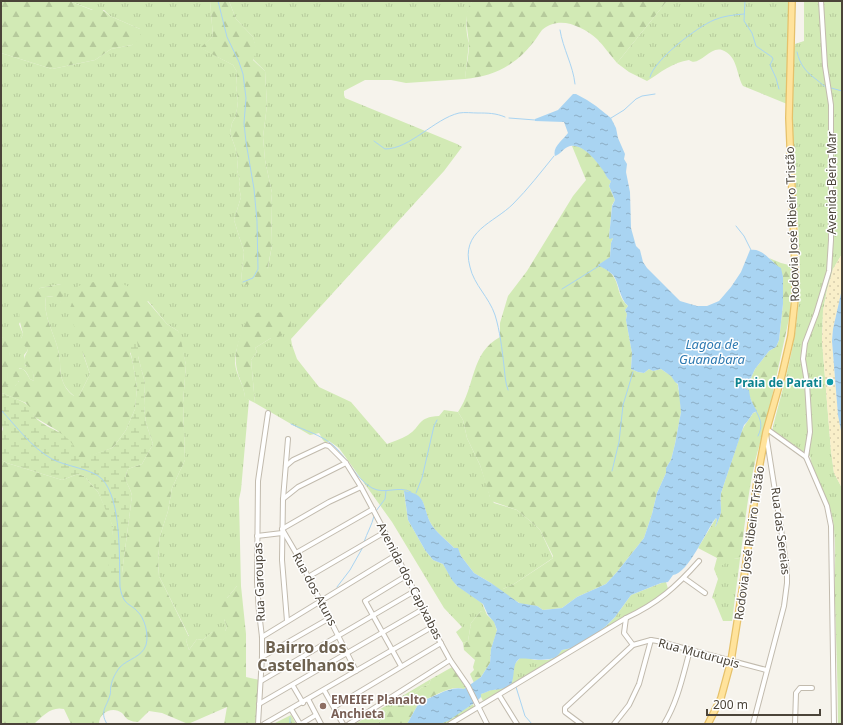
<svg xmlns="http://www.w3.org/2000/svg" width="843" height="725" viewBox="0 0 843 725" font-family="'Noto Sans',sans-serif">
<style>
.grass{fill:url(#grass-tufts)}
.forest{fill:url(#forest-firs)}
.wetland{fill:url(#wetland-marsh)}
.sand{fill:url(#sand-dots)}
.water{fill:url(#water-ripples)}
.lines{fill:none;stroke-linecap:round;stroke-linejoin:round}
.stream{stroke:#a9d4f2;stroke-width:1}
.minor-casing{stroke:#c2bbae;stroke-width:6}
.major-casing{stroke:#e6c16a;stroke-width:8}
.minor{stroke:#fff;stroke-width:4}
.major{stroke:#ffe39c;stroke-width:5.5}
.culture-dot{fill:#0f9aa8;stroke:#fff;stroke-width:1.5}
.education-dot{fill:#8d6e63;stroke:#fff;stroke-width:1.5}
.labels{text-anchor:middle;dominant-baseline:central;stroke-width:3;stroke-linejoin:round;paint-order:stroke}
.street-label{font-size:12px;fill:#4b4439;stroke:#fff}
.culture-label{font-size:12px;font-weight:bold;fill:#0d838f;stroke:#fff;text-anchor:end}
.education-label{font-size:12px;font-weight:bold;fill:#785e54;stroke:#fff;text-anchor:start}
.water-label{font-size:13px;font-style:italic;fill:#2e7ab2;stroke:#fff}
.district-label{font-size:16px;font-weight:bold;fill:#6e6250;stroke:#fff}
</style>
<defs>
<pattern id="grass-tufts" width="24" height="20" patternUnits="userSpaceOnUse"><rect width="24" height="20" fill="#d2eab5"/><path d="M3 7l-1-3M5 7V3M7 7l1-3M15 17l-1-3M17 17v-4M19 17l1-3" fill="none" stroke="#b6ca9c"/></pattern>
<pattern id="forest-firs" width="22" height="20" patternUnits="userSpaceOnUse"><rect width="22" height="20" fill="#d2eab5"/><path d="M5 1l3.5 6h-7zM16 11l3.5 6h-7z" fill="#b6ca9c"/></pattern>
<pattern id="wetland-marsh" width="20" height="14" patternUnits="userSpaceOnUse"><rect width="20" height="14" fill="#d2eab5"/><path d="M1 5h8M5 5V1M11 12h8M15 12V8" fill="none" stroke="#b6ca9c"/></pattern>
<pattern id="sand-dots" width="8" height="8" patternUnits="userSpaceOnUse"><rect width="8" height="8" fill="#f9efc9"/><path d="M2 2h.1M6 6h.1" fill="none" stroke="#d7cead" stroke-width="1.8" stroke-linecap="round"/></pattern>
<pattern id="water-ripples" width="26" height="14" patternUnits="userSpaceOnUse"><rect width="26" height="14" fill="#a9d4f2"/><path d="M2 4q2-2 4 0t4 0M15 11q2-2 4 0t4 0" fill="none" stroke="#8caec5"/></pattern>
</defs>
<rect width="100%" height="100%" fill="#f6f3ec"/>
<!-- grass -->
<g class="grass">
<path d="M 69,1 L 210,1 L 213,36 L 201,48 L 233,65 L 237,72 L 236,85 L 238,101 L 236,116 L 232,123 L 230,133 L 235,147 L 238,159 L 237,170 L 240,181 L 239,187 L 241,197 L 234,220 L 244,252 L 241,281 L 268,268 L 272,245 L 271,203 L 272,193 L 265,160 L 263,137 L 267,105 L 265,71 L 253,59 L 256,50 L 253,37 L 236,19 L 229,1 L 473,1 C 465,9 465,32 469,43 L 465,79 L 406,83 L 391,80 L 365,80 L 344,91 L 344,95 L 345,98 L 457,144 L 462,147 L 444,171 L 291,339 L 292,345 L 297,359 L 319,387 L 351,402 L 387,444 C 394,441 401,439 408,435 C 422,426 417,417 439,416 L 444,410 L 458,412 L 463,420 L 467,438 L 480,465 L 487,486 L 490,497 L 494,503 L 517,510 L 536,526 L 540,530 L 553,558 L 514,584 L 503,589 L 503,593 L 491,583 L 474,573 L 461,556 L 458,549 L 454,548 C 447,540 435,532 430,522 C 422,506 427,494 404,492 L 408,520 L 425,550 L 433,560 L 443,564 L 456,585 L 482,603 L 487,615 L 481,611 L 471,623 L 468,641 L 463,643 L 456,632 L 462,627 L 444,608 L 392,522 L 339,448 L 329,441 L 326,443 C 321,439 322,437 319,433 L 310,435 L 255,403 L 251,360 L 257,352 L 255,348 L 271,338 L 241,335 C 238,343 235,354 235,363 C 236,375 244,385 245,397 L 249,400 L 241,490 L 239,499 L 241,586 L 237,586 L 227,598 L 224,619 L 227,627 L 225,631 L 212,632 L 203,640 L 197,639 L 189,650 L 186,640 L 189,636 L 159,576 L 158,561 L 160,536 L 168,511 L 172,488 L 185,460 L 183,403 L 186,365 L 178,331 L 167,324 L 148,301 L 83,349 L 83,354 L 90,374 L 79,396 L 74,396 C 68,391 64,386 62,379 C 59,370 61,362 59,354 C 56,336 42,316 46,297 L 54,296 L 60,303 L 61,284 L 40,288 L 19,324 L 23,334 L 21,339 L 28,350 L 24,355 L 25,365 C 33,368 34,373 34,381 L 30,379 C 27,374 26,369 19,368 C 19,375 21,382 15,386 L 7,386 C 7,378 7,370 8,362 C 10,350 12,345 1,336 L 1,53 L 52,69 L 95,60 L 111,49 L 132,45 L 140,29 L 110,16 L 104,10 L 93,10 Z"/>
<path d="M 667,1 L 789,1 L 788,89 L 787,104 L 743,86 C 736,74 738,56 722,50 C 709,46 699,68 689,60 C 673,62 660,73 647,81 L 629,72 L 617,63 Z"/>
<path d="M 804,1 L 841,1 L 842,8 L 842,254 L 833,269 L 827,290 L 823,311 L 822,341 L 831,451 L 834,473 L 842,488 L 842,724 L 838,724 C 838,684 836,643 835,603 C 834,575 837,548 833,521 C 830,498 812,479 810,456 L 772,431 C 781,394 793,356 797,318 C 804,264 796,209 793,155 C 791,120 793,84 794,49 L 795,44 L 804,41 Z"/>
<polygon points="717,558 734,558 740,559 732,621 723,621 714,599 712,598 718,579 714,569"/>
<polygon points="664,582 666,582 669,592 520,682 483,701 481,697 481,694 491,690 500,689 510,684 512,682 514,665 520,658 523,657 535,660 548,660 556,657 562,650 572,648 586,641 606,626 615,617 631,595"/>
<polygon points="431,679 429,684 421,688 414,694 386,712 378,724 355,724"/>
</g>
<!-- forest -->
<g class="forest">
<polygon points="1,1 69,1 92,10 99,7 110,16 140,29 140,38 132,45 111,49 95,60 52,69 1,53"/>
<polygon points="210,1 229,1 236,19 253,37 257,50 253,60 265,71 267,105 263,137 265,160 272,193 271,203 272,245 266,277 262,283 243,285 241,281 244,252 234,220 241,197 239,187 240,181 237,170 238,159 235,147 230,133 232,123 236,116 238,101 236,85 237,72 233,65 200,48 213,36"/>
<path d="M 473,1 L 667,1 L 617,63 C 610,55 604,46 597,39 C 582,26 559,15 542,30 C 538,35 535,41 531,45 C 527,50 521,56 516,60 C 500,72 484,77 465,79 C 466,67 469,55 469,44 C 468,30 462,11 473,1 Z"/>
<path d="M 572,146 C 584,145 595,159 602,168 C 606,173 606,178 611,181 L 609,186 L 615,200 L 612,205 L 609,238 L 613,238 L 611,243 L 610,258 L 598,265 C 625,277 612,291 628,306 L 625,310 L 627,314 L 626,320 L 632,353 L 631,369 L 638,372 L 644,373 L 649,369 L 653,371 L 661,369 L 671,376 L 678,385 L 678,388 L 680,394 L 681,412 L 675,444 L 671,460 L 666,468 L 666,473 L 657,493 L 652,514 L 644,538 L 617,572 L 606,584 L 577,597 L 562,608 L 543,610 L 537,606 L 521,604 L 503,593 L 503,589 L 514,584 L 549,561 L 553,558 L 553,556 L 540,530 L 536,526 L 517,510 L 491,501 L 480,465 L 467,438 L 463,420 L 458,412 C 476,386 470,353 500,337 L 500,323 L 508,296 L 527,271 L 573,196 L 586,180 Z"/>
<path d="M 769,258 L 781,263 L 793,266 L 790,314 L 765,429 C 750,467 746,518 740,559 L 734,558 L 721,566 L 717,558 L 698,548 L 716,518 L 717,520 L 715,527 L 716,526 C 718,521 721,515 721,510 C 721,504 720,499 721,493 L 741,433 C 744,425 749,420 753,413 L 756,412 L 749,395 L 748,389 L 746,390 L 747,387 L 755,369 L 769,351 L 776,347 L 779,340 L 783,304 L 783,277 L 777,266 Z"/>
<path d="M 100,281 L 115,281 L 132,288 L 141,294 L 167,324 L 178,331 L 180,335 L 186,365 L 183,403 L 185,460 L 172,488 L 168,511 L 160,536 L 158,561 L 159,576 L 162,582 L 189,637 L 186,640 L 189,650 L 197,639 L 203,640 L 214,630 L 225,631 L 227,627 L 224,619 L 216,614 L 215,607 L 221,597 L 227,598 L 237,586 L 241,586 L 246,634 L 246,677 L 260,680 L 257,722 L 255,724 L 224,724 L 227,707 L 188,724 L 162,713 L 149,711 L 138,722 C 135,722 131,721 129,720 C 126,719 124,715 122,713 C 113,706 99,712 99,724 L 71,724 L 64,709 C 51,706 43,716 34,724 L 2,724 L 1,723 L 1,460 L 7,463 L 62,480 L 78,474 L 84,476 L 98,492 L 109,516 L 113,527 L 112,543 L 122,573 L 132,496 C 130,484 122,483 128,469 L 142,464 L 153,444 L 146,423 L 144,406 L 145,383 L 138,356 L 138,347 L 130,353 L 132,359 L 137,387 L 135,409 L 126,430 L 115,445 L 112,448 L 79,460 L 58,431 L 36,418 L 26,403 L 2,393 L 1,390 L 1,336 C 5,339 8,341 10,345 C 11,349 7,379 7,385 L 10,384 L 15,386 L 19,381 L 13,379 L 14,370 C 24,366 25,371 30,379 L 34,381 C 35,361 16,371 28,350 L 24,345 L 20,346 L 19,343 L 23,334 L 19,318 L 20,307 L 40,288 L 61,284 L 64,289 L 60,304 L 53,296 L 46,297 C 42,316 56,336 59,354 C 61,362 59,370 62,379 C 64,386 68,392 74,396 L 79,396 L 90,374 L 69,311 L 78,286 L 88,283 Z"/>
<path d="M 265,311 L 287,313 L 291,321 L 290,328 L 282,335 L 275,339 L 271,338 L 255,348 L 257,352 L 251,360 L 255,403 L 245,398 C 244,385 237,376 236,364 C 234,349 242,328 249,315 Z"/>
<path d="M 481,611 C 487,613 489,618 494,621 L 497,631 L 491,649 L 490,663 L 481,677 L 474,683 L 470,674 L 474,670 L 473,667 L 475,660 L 464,650 L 463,643 L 468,641 L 471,623 Z"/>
<path d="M 454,666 L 466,688 L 464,689 C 449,684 434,698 420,701 L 407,724 L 378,724 L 389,708 L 414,694 L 421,688 L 429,684 L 431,679 Z"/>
<path d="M 473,704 L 474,707 C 465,714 452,724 440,724 Z"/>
<polygon points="291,715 296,724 273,724"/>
</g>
<!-- wetland -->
<path class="wetland" d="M 132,340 L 137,341 L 138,347 L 138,356 L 145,383 L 144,407 L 146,423 L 153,444 L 142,464 L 128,469 C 122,482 130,484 132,496 L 122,573 L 120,580 L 116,582 L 108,571 L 113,527 L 98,492 L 84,476 L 78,474 L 62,480 L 7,463 L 1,460 L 1,434 L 3,429 L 1,423 L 1,390 L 2,393 C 11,397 24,401 30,407 C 33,411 34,417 38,420 C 50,430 64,431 73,445 C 76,450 77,455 79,459 L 112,448 L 115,445 L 126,430 L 135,409 L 137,387 L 132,359 L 129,346 Z"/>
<!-- sand -->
<polygon class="sand" points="842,254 842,289 833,329 832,341 838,415 842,436 842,488 834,473 831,451 822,341 823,311 827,290 833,269"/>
<!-- water -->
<g class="water">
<path d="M 573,94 L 576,94 L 587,100 L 596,106 L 611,118 L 616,128 L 618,138 L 625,154 L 624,159 L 627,164 L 626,172 L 630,192 L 631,228 L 636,246 L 640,250 L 643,262 L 647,268 L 680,301 L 697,306 L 707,306 L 719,301 L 731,287 L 741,272 L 750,250 C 763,247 771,263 781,268 L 783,277 L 783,304 L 779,340 L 776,347 L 769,351 L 755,369 L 746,389 L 749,390 C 750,399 752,403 757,411 L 753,413 L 747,422 L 744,425 L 721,493 C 720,499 721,504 721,510 C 721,515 718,521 716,526 L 715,527 L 717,520 L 716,518 C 706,530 689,573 673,575 L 668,582 L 661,583 L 631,595 L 615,617 L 606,626 L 587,641 L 572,648 L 562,650 C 560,652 559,655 556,657 C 545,663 522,657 519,659 C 512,665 515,673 512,682 C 510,689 498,689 493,690 C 489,690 485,693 481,694 L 481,697 L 477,701 L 448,721 L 440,724 L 407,724 L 420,701 C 435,698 449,685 464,689 L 481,677 L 490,663 L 491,649 L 497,630 L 494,622 L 488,615 L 483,604 L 457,586 L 452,580 L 443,564 L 433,560 L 425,550 L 408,520 L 404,491 C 427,494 422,505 430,522 C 435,532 447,540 454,548 L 458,548 L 461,556 L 474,573 L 491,583 L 519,603 L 537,606 L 543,610 L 562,608 L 577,597 L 606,584 L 617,572 L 644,538 L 652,514 L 657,493 L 666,473 L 666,468 L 671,460 L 675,444 L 681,412 L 678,384 L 675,382 L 671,376 L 661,369 L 653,371 L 649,369 L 644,373 L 638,372 L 631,369 L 632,353 L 626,320 L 627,314 L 625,310 L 628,306 C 619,298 619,282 613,275 C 608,270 603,268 598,265 L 610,257 L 611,243 L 613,238 L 610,239 L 609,238 L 612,206 L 615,200 L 609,186 L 611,181 C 606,178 606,174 602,169 C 596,160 582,143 570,146 C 563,148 560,155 555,156 C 552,147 563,140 568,133 L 564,122 L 535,121 L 535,119 L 558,110 Z"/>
<polygon points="842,289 842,436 838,415 832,341 833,329"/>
</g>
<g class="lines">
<!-- stream -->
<g class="stream">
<polyline points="218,1 227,37 239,62 243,74 246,98 244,123 246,142 254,189 257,221 258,269 253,278 243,282"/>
<polyline points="745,1 744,21 752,33 756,46 772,57 773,59 770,65 776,78 779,89"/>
<path d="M 560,30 C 563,49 573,65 575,84"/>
<path d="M 797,52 C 800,65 806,72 817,80 C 821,83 823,86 828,88"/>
<path d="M 650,77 C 654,60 697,27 714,20 C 723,16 733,15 744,14"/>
<polyline points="831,88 842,91"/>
<polyline points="509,118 535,120"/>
<polyline points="611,118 624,110 636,99 642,96 655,94"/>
<path d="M 374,141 L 385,149 C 410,149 434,119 459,113 C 465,112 472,113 478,113 C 487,113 496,113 505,117"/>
<polyline points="736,226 744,236 751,250"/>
<polyline points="562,289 599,266"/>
<path d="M 508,390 C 505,382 505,374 504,366 C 502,349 500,331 495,315 C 489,297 474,285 470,267 C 460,231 494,223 513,204 C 528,189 541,172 554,156"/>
<path d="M 1,410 C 17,427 31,447 52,459 C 64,466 93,469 102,479 C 122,500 119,559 120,587 C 121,592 122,597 125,601 C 128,605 134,607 137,611 C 145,618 149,635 146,645 C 142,657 128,659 120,667 C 116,672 112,679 111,686 C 110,689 111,692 110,695 C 107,707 99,711 107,724"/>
<path d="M 756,411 C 761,420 763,426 758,436"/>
<path d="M 291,424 C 304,430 321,435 333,445 C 347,457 355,478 372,488 C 385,495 399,485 411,492"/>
<polyline points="612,471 619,442 623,405 633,372"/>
<polyline points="416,493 422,478 434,426 437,420"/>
<polyline points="376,511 385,499 386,491"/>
<path d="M 364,542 C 367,533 372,525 374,516"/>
<polyline points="337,587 350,570 363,547"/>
<polyline points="516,687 525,716 532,724"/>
<polyline points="290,724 290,718"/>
</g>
<defs>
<g id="minor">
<polyline points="821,1 825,66 831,105 831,240 829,271 816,314 805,343 803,359 807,383 810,432 806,457 827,506 831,526 834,724"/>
<polyline points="767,429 806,457"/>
<polyline points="286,466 293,460 325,445 329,446 346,463 361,487 385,532 432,627 450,660 468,686 487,724"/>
<polyline points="283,499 298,487 346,463"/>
<polyline points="257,536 282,533"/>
<polyline points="296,553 373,509"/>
<polyline points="308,577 385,532"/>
<polyline points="684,578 705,593"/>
<polyline points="626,618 624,633 633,645"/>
<polyline points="287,621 282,560 283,499 288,439"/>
<polyline points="262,637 396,555"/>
<polyline points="262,657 330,618"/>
<polyline points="401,666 365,601 406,576"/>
<polyline points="356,671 296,553 282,529 329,502 361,487"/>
<polyline points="261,681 413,592"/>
<polyline points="293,686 303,703"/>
<polyline points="324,690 343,724"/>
<polyline points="499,695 517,724"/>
<polyline points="308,699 321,724"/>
<polyline points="259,704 423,609"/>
<polyline points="334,707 441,643"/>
<polyline points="291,709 300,724"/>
<polyline points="258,724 262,657 262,637 259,612 257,582 258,481 268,413"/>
<polyline points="264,724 432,627"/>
<polyline points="301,724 316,715"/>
<polyline points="349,724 450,660"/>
<path d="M 450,724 L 626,618 C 658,603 676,587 699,561"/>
<polyline points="581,724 565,712 565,708 633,645 651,640 657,641 766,670"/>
<polyline points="614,724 629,705 639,684 651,640"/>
<path d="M 664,724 C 678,701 683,675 690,650"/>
<polyline points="753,724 784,606 787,583 787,573 783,542 766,434"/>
<polyline points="795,724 796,693 800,688 812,688"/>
</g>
<polyline id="major" points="708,724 721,698 731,661 743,585 758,474 766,432 782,375 791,336 793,318 795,299 795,265 789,118 792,1"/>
</defs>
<!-- minor casing -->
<use href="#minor" class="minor-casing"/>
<!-- major casing -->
<use href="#major" class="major-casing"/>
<!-- minor -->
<use href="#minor" class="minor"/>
<!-- major -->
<use href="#major" class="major"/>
</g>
<!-- markers -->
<circle class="culture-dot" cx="830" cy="382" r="4"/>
<circle class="education-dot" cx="323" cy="706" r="4"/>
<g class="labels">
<!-- street labels -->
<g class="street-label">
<text transform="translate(831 183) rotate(-90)">Avenida Beira Mar</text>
<text transform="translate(792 224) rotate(-92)">Rodovia José Ribeiro Tristão</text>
<text transform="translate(781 531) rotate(83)">Rua das Sereias</text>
<text transform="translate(749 543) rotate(-82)">Rodovia José Ribeiro Tristão</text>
<text transform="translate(410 581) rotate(63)">Avenida dos Capixabas</text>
<text transform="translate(259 582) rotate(-92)">Rua Garoupas</text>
<text transform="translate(315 589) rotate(62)">Rua dos Atuns</text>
<text transform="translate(699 653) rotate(15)">Rua Muturupis</text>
</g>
<!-- culture labels -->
<g class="culture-label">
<text x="822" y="382">Praia de Parati</text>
</g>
<!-- education labels -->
<g class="education-label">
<text x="331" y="699">EMEIEF Planalto<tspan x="331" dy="14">Anchieta</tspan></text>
</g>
<!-- water labels -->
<g class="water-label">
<text x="712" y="344">Lagoa de<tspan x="712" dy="15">Guanabara</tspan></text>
</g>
<!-- district labels -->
<g class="district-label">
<text x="306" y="647">Bairro dos<tspan x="306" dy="18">Castelhanos</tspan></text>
</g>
</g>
<!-- border -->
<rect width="843" height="725" fill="none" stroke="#4b4439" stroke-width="4"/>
<!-- scale -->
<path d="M707 709v6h113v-6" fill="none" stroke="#4b4439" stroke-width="2"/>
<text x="713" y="709" font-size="12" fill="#4b4439" stroke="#ffffff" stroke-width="3" paint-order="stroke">200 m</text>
</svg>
